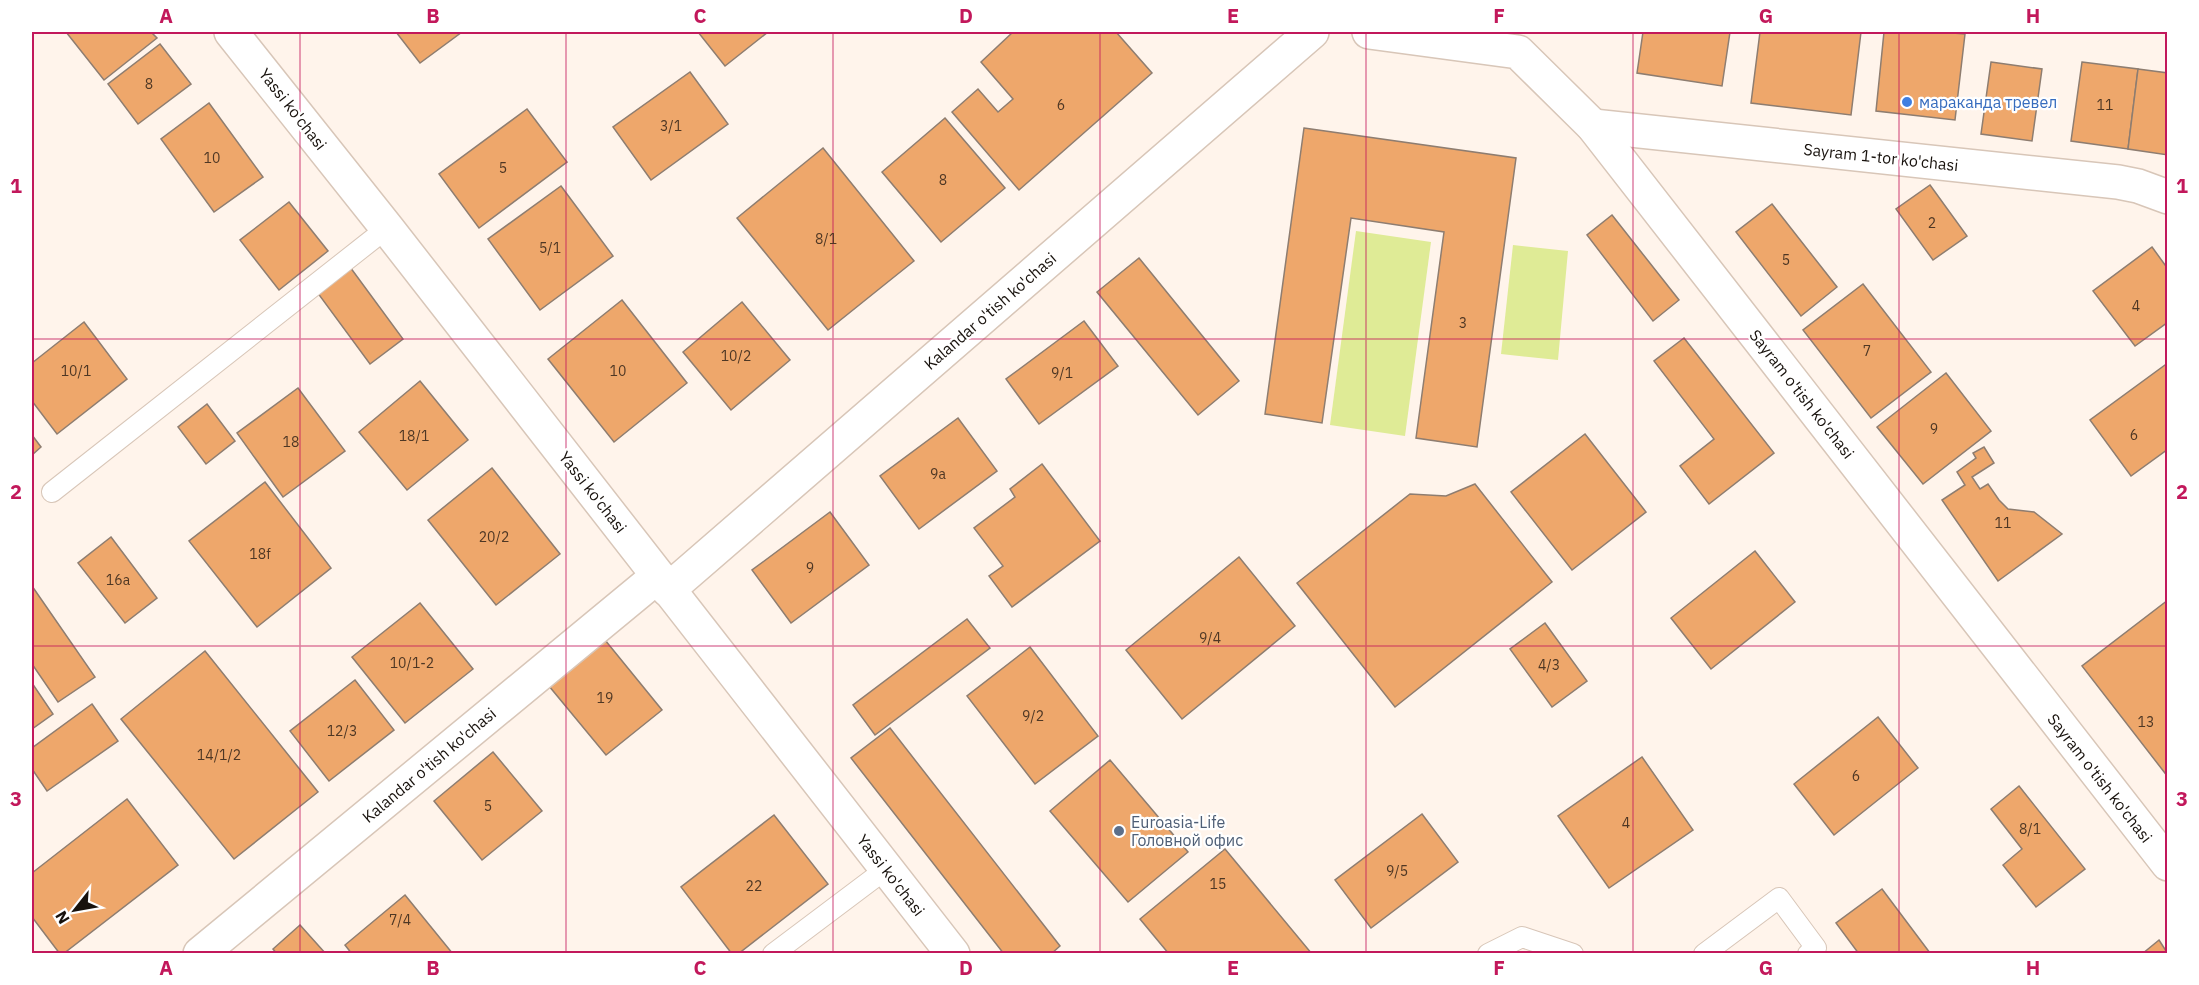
<svg xmlns="http://www.w3.org/2000/svg" width="2199" height="985" viewBox="0 0 2199 985" font-family="'IBM Plex Sans',sans-serif">
<style>
.green{fill:#dfeb96}
.building{fill:#eea76b;stroke:#8e7d70;stroke-width:1.5}
.lines{fill:none;stroke-linecap:round;stroke-linejoin:round}
.service-casing{stroke:#d8c6b8;stroke-width:22}
.minor-casing{stroke:#d8c6b8;stroke-width:36}
.service{stroke:#fff;stroke-width:20}
.minor{stroke:#fff;stroke-width:33}
.grid{fill:none;stroke:#c2185b;stroke-width:1.5;stroke-opacity:0.55}
.shop-dot{fill:#3f7fe0;stroke:#fff;stroke-width:2}
.service-dot{fill:#5c6f8a;stroke:#fff;stroke-width:2}
.labels{text-anchor:middle;dominant-baseline:central;stroke-width:4.5;stroke-linejoin:round;paint-order:stroke}
.number-label{font-size:14px;fill:#4e3724}
.shop-label{font-size:16px;fill:#366cbe;stroke:#fff;text-anchor:start}
.street-label{font-size:16px;fill:#18120d;stroke:#fff}
.service-label{font-size:16px;fill:#4e5e75;stroke:#fff;text-anchor:start}
.neatline{fill:none;stroke:#c2185b;stroke-width:2}
.grid-label{font-size:20px;text-anchor:middle;font-weight:bold;fill:#c2185b}
</style>
<rect width="100%" height="100%" fill="#fff4eb"/>
<!-- green -->
<g class="green">
<polygon points="1356,231 1431,242 1405,436 1330,425"/>
<polygon points="1513,245 1568,251 1558,360 1501,354"/>
</g>
<!-- building -->
<g class="building">
<polygon points="66,32 151,32 157,38 104,80"/>
<polygon points="396,32 462,32 420,63"/>
<polygon points="698,32 768,32 725,66"/>
<polygon points="1013,32 1116,32 1152,73 1019,190 952,112 978,89 998,112 1013,99 981,62"/>
<polygon points="1643,32 1730,32 1722,86 1637,73"/>
<polygon points="1760,32 1861,32 1851,115 1751,103"/>
<polygon points="1884,32 1941,32 1965,34 1955,120 1876,111"/>
<polygon points="160,44 191,84 138,124 108,84"/>
<polygon points="1991,62 2042,69 2032,141 1981,134"/>
<polygon points="2082,62 2138,69 2128,149 2071,141"/>
<polygon points="2138,69 2168,73 2168,155 2128,149"/>
<polygon points="690,72 728,124 651,180 613,127"/>
<polygon points="209,103 263,177 214,212 161,139"/>
<polygon points="527,109 567,162 479,228 439,174"/>
<polygon points="945,118 1005,188 941,242 882,172"/>
<polygon points="1304,128 1516,158 1477,447 1416,438 1444,232 1351,218 1322,423 1265,414"/>
<polygon points="823,148 914,261 828,330 737,218"/>
<polygon points="1930,185 1967,236 1933,260 1896,209"/>
<polygon points="561,186 613,256 540,310 488,239"/>
<polygon points="289,202 328,251 279,290 240,240"/>
<polygon points="1772,204 1837,287 1801,316 1736,232"/>
<polygon points="1612,215 1679,300 1653,321 1587,235"/>
<polygon points="2152,247 2168,269 2168,322 2135,346 2093,291"/>
<polygon points="1139,258 1239,381 1198,415 1097,292"/>
<polygon points="350,267 403,339 370,364 317,292"/>
<polygon points="1863,284 1931,372 1871,418 1803,330"/>
<polygon points="622,300 687,383 614,442 548,359"/>
<polygon points="742,302 790,360 731,410 683,352"/>
<polygon points="1084,321 1118,366 1039,424 1006,379"/>
<polygon points="84,322 127,379 57,434 32,401 32,363"/>
<polygon points="1684,338 1774,453 1709,504 1680,466 1714,439 1654,361"/>
<polygon points="2165,365 2168,369 2168,449 2131,476 2090,420"/>
<polygon points="1946,373 1991,431 1923,484 1877,427"/>
<polygon points="420,381 468,440 407,490 359,432"/>
<polygon points="298,388 345,451 283,497 237,433"/>
<polygon points="207,404 235,441 206,464 178,427"/>
<polygon points="958,418 997,471 919,529 880,476"/>
<polygon points="1585,434 1646,512 1572,570 1511,492"/>
<polygon points="32,435 41,447 32,455"/>
<polygon points="1984,447 1994,463 1972,477 1980,489 1988,484 1999,500 2008,509 2034,512 2062,534 1998,581 1942,500 1965,485 1957,472 1976,458 1973,453"/>
<polygon points="1042,464 1100,541 1012,607 989,576 1003,566 974,528 1015,497 1010,489"/>
<polygon points="492,468 560,554 496,605 428,520"/>
<polygon points="265,482 331,568 257,627 189,541"/>
<polygon points="1475,484 1552,582 1395,707 1297,583 1410,494 1446,496"/>
<polygon points="830,512 869,565 791,623 752,570"/>
<polygon points="111,537 157,598 125,623 78,563"/>
<polygon points="1755,551 1795,602 1711,669 1671,618"/>
<polygon points="1239,557 1295,626 1182,719 1126,650"/>
<polygon points="32,586 95,677 58,702 32,664"/>
<polygon points="2168,600 2168,777 2082,666"/>
<polygon points="420,603 473,669 405,723 352,657"/>
<polygon points="967,619 990,648 875,735 853,705"/>
<polygon points="1545,623 1587,681 1552,707 1510,649"/>
<polygon points="605,640 662,710 606,755 549,686"/>
<polygon points="1030,647 1098,736 1035,784 967,696"/>
<polygon points="205,651 318,792 234,859 121,719"/>
<polygon points="355,680 394,730 329,781 290,731"/>
<polygon points="32,683 53,714 32,729"/>
<polygon points="92,704 118,741 47,791 32,769 32,748"/>
<polygon points="1878,717 1918,768 1834,835 1794,784"/>
<polygon points="890,728 1060,946 1051,954 1004,954 851,758"/>
<polygon points="493,752 542,811 482,860 434,801"/>
<polygon points="1642,757 1693,830 1609,888 1558,816"/>
<polygon points="1110,760 1188,852 1128,902 1050,811"/>
<polygon points="2019,786 2085,869 2036,907 2003,865 2022,849 1991,809"/>
<polygon points="127,799 178,865 63,954 60,954 32,917 32,873"/>
<polygon points="1422,814 1458,862 1371,928 1335,880"/>
<polygon points="774,815 828,884 738,954 732,954 681,887"/>
<polygon points="1225,849 1312,954 1169,954 1140,919"/>
<polygon points="1882,889 1930,953 1929,954 1859,954 1836,923"/>
<polygon points="405,895 453,954 352,954 345,945"/>
<polygon points="300,925 326,954 277,954 273,949"/>
<polygon points="2159,940 2168,954 2142,954"/>
</g>
<g class="lines">
<defs>
<g id="service">
<polyline points="52,492 387,228"/>
<polyline points="773,954 886,869"/>
<polyline points="1488,954 1522,937 1573,954"/>
<polyline points="1704,954 1779,898 1816,948 1808,954"/>
</g>
<g id="minor">
<polyline points="231,32 387,228 953,954"/>
<polyline points="1369,32 1518,52 1593,126 2168,864"/>
<polyline points="1593,126 2118,182 2138,186 2168,197"/>
<polyline points="668,590 1312,32"/>
<polyline points="200,954 658,576"/>
</g>
</defs>
<!-- service casing -->
<use href="#service" class="service-casing"/>
<!-- minor casing -->
<use href="#minor" class="minor-casing"/>
<!-- service -->
<use href="#service" class="service"/>
<!-- minor -->
<use href="#minor" class="minor"/>
</g>
<!-- grid -->
<path class="grid" d="M 300,32 L 300,954M 566,32 L 566,954M 833,32 L 833,954M 1100,32 L 1100,954M 1366,32 L 1366,954M 1633,32 L 1633,954M 1899,32 L 1899,954M 32,339 L 2168,339M 32,646 L 2168,646"/>
<!-- markers -->
<circle class="shop-dot" cx="1907" cy="102" r="6"/>
<circle class="service-dot" cx="1119" cy="831" r="6"/>
<g class="labels">
<!-- number labels -->
<g class="number-label">
<text x="149" y="84">8</text>
<text x="1061" y="105">6</text>
<text x="2105" y="105">11</text>
<text x="671" y="126">3/1</text>
<text x="212" y="158">10</text>
<text x="503" y="168">5</text>
<text x="943" y="180">8</text>
<text x="1932" y="223">2</text>
<text x="826" y="239">8/1</text>
<text x="550" y="248">5/1</text>
<text x="1786" y="260">5</text>
<text x="2136" y="306">4</text>
<text x="1463" y="323">3</text>
<text x="1867" y="351">7</text>
<text x="736" y="356">10/2</text>
<text x="76" y="371">10/1</text>
<text x="618" y="371">10</text>
<text x="1062" y="373">9/1</text>
<text x="1934" y="429">9</text>
<text x="2134" y="435">6</text>
<text x="414" y="436">18/1</text>
<text x="291" y="442">18</text>
<text x="938" y="474">9а</text>
<text x="2003" y="523">11</text>
<text x="494" y="537">20/2</text>
<text x="260" y="554">18f</text>
<text x="810" y="568">9</text>
<text x="118" y="580">16a</text>
<text x="1210" y="638">9/4</text>
<text x="412" y="663">10/1-2</text>
<text x="1549" y="665">4/3</text>
<text x="605" y="698">19</text>
<text x="1033" y="716">9/2</text>
<text x="2146" y="722">13</text>
<text x="342" y="731">12/3</text>
<text x="219" y="755">14/1/2</text>
<text x="1856" y="776">6</text>
<text x="488" y="806">5</text>
<text x="1626" y="823">4</text>
<text x="2030" y="829">8/1</text>
<text x="1397" y="871">9/5</text>
<text x="1218" y="884">15</text>
<text x="754" y="886">22</text>
<text x="400" y="920">7/4</text>
</g>
<!-- shop labels -->
<g class="shop-label">
<text x="1919" y="102">мараканда тревел</text>
</g>
<!-- street labels -->
<g class="street-label">
<text transform="translate(293 109) rotate(52)">Yassi ko'chasi</text>
<text transform="translate(1881 157) rotate(6)">Sayram 1-tor ko'chasi</text>
<text transform="translate(990 311) rotate(-41)">Kalandar o'tish ko'chasi</text>
<text transform="translate(1802 394) rotate(52)">Sayram o'tish ko'chasi</text>
<text transform="translate(593 492) rotate(52)">Yassi ko'chasi</text>
<text transform="translate(429 765) rotate(-40)">Kalandar o'tish ko'chasi</text>
<text transform="translate(2100 778) rotate(52)">Sayram o'tish ko'chasi</text>
<text transform="translate(891 875) rotate(52)">Yassi ko'chasi</text>
</g>
<!-- service labels -->
<g class="service-label">
<text x="1131" y="822">Euroasia-Life<tspan x="1131" dy="18">Головной офис</tspan></text>
</g>
</g>
<!-- border -->
<rect width="2199" height="985" fill="none" stroke="#ffffff" stroke-width="66"/>
<!-- north arrow -->
<g transform="translate(75 910) rotate(239)" stroke="#ffffff" stroke-width="4.5" paint-order="stroke">
<path d="M0-4.5L10 22L0 15L-10 22Z" fill="#18120d"/>
<text y="-9" font-size="16" font-weight="bold" text-anchor="middle" fill="#18120d">N</text>
</g>
<rect x="33" y="33" width="2133" height="919" class="neatline"/>
<g class="grid-label">
<text x="166" y="23">A</text>
<text x="433" y="23">B</text>
<text x="700" y="23">C</text>
<text x="966" y="23">D</text>
<text x="1233" y="23">E</text>
<text x="1499" y="23">F</text>
<text x="1766" y="23">G</text>
<text x="2033" y="23">H</text>
<text x="16" y="193">1</text>
<text x="2182" y="193">1</text>
<text x="16" y="499">2</text>
<text x="2182" y="499">2</text>
<text x="16" y="806">3</text>
<text x="2182" y="806">3</text>
<text x="166" y="975">A</text>
<text x="433" y="975">B</text>
<text x="700" y="975">C</text>
<text x="966" y="975">D</text>
<text x="1233" y="975">E</text>
<text x="1499" y="975">F</text>
<text x="1766" y="975">G</text>
<text x="2033" y="975">H</text>
</g>
</svg>
